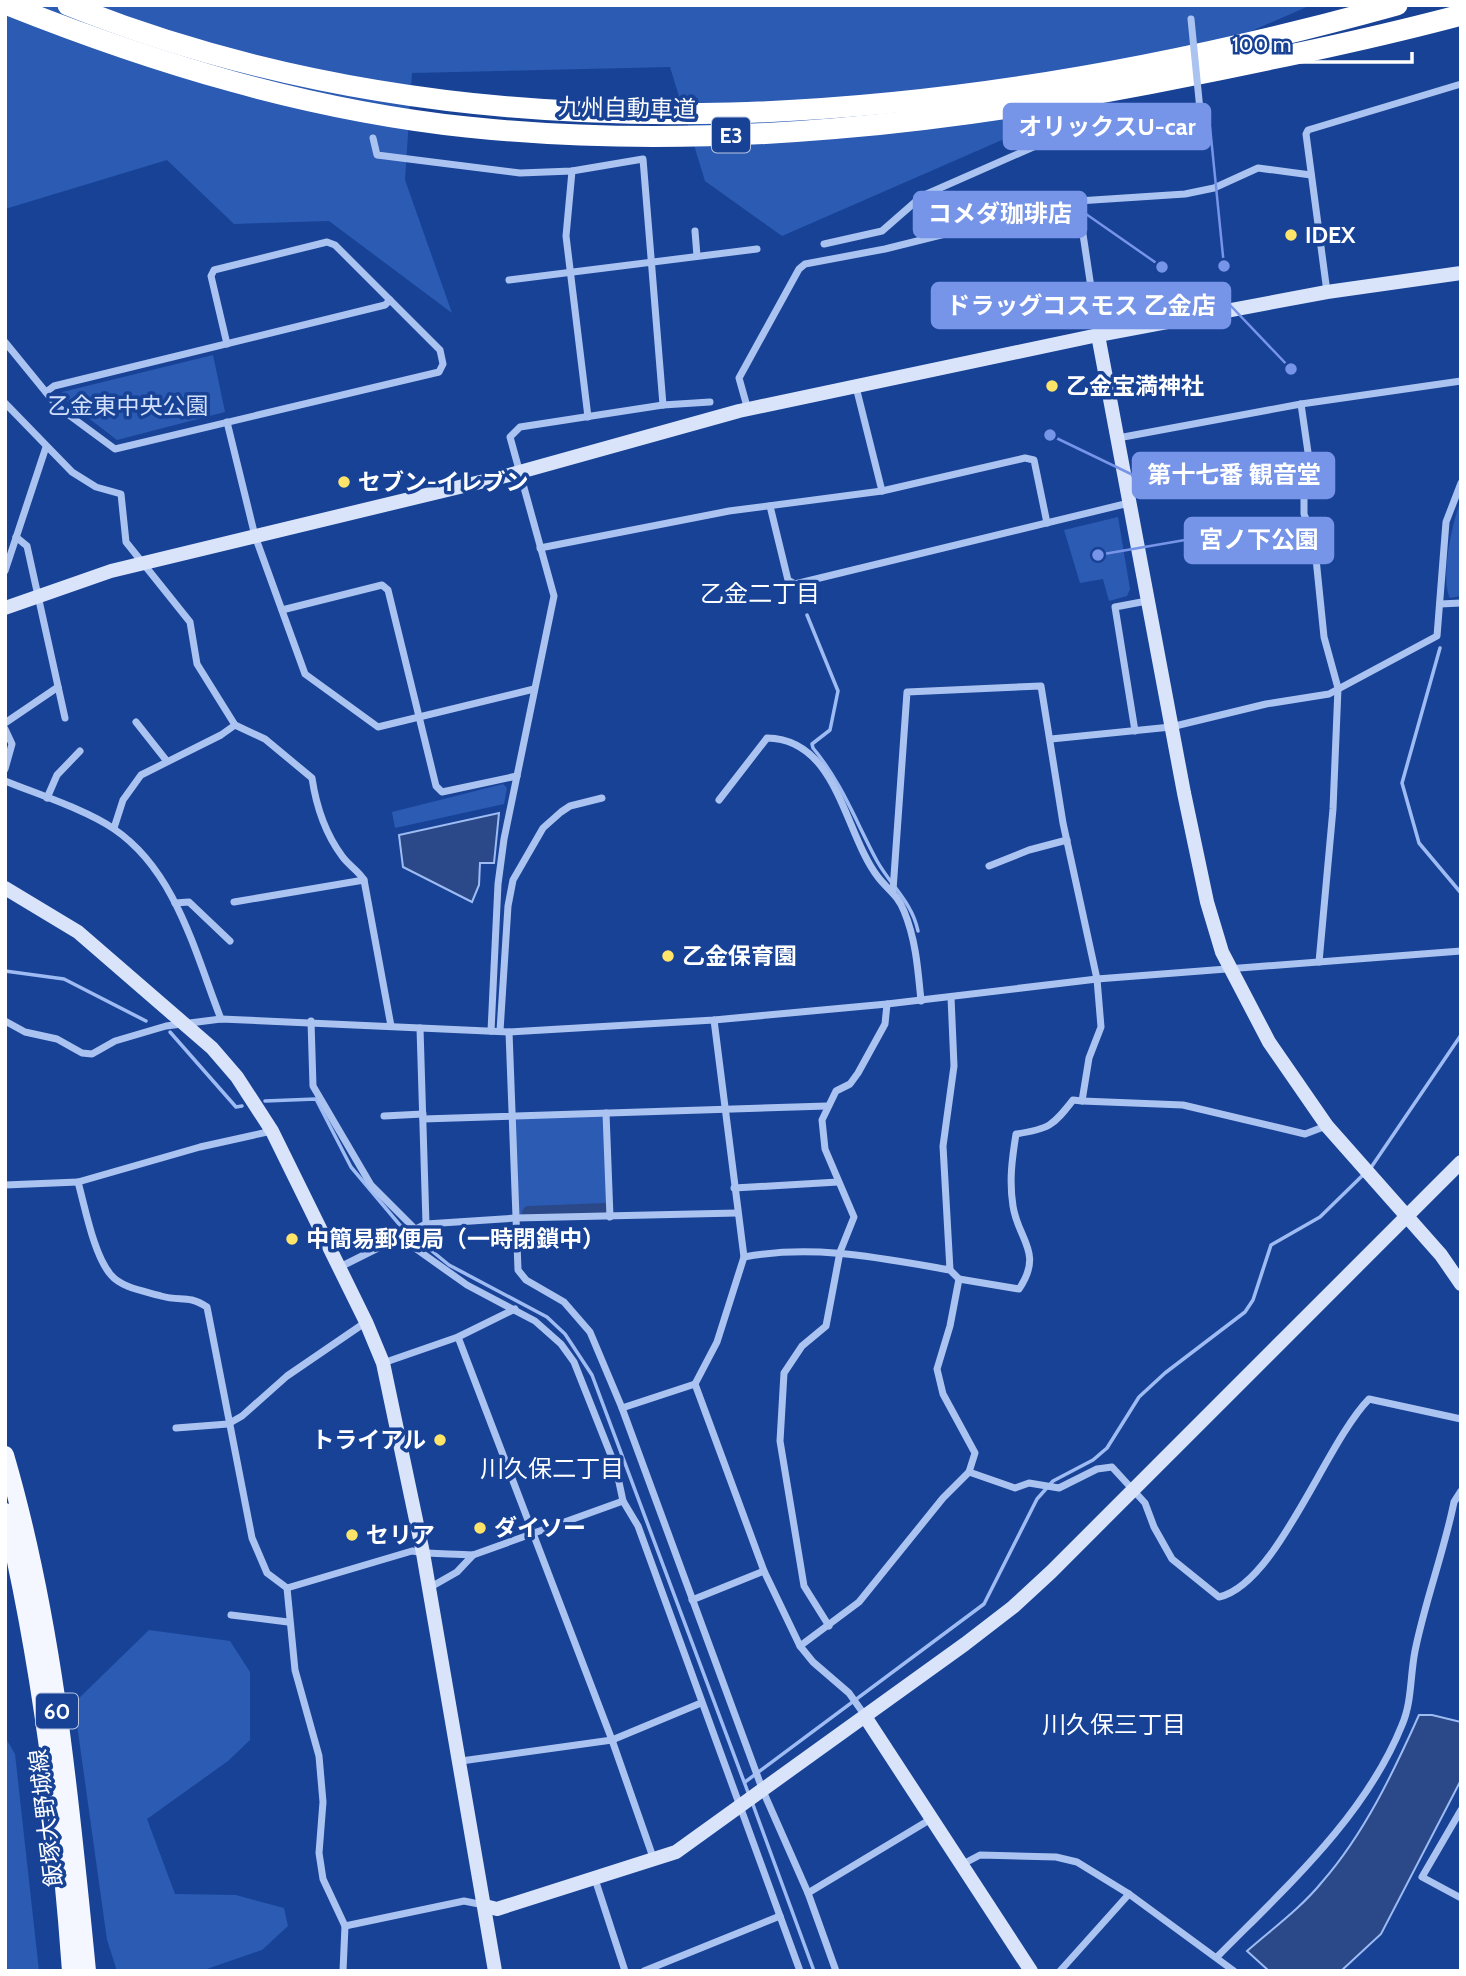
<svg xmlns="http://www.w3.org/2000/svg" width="1466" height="1976" viewBox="0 0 1466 1976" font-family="Cabin,'Noto Sans JP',sans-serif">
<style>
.green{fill:#2c5bb4}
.water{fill:#2b4988;stroke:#9ebcf3;stroke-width:2}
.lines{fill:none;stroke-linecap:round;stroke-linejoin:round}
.stream{stroke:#9ebcf3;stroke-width:3.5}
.canal{stroke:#2b4988;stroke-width:14}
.street{stroke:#abc3f1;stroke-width:7}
.secondary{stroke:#d9e4fb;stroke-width:14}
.primary{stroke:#f4f7ff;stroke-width:18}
.highway{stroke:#fff;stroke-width:21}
.street-bridge{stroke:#abc3f1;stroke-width:7}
.poi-dot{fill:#ffe46a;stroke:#184296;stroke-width:2.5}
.labels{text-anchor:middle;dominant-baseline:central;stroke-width:7;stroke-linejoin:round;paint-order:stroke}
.shield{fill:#184296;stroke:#bac6e0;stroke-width:2}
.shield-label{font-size:21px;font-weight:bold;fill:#fff}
.street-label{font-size:23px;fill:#fff;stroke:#184296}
.poi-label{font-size:23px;font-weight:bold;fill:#fff;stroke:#184296;text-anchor:start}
.park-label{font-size:23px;fill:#d2e0fc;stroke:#184296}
.neighbourhood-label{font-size:24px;fill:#fff;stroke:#184296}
.leader{fill:none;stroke:#7795e8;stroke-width:2.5}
.callout-dot{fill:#7795e8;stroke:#184296;stroke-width:2.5}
.callout{fill:#7795e8;stroke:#7795e8;stroke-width:2.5}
.callout-label{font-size:24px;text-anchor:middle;font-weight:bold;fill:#fff}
</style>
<rect width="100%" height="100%" fill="#184296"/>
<!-- green -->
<g class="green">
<polygon points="5,5 1311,5 782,236 705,181 670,67 412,73 405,180 452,313 329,221 234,224 167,160 5,209"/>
<polygon points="213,355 225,412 117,440 60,396 62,392"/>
<path d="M 1461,501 L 1461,596 L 1450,598 C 1440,579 1452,521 1461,501 Z"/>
<polygon points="1118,517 1130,589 1127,596 1109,601 1103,579 1080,583 1064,530"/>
<polygon points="503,784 507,788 504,804 395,828 392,812"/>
<polygon points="606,1113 610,1217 516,1218 512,1116"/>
<polygon points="149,1630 230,1641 250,1672 250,1740 228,1761 147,1819 175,1894 236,1895 284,1908 288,1926 262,1950 201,1971 117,1971 107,1940 74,1703"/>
<polygon points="5,1737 15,1754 39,1971 5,1971"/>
</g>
<!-- water -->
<g class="water">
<polygon points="499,813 494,863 480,863 479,885 472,902 403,867 399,835"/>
<path d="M 1419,1715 L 1432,1715 L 1461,1722 L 1461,1780 L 1381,1934 L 1341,1971 L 1269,1971 L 1247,1951 C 1272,1929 1301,1908 1322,1882 C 1364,1834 1393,1773 1419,1715 Z"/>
</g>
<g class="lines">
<!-- stream -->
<g class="stream">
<path d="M 807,615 L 838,691 L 830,730 L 812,744 L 813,748 C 842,783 856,822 877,861 C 891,886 912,902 918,931"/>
<polyline points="1440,648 1402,783 1419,843 1461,893"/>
<polyline points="5,971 64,979 146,1021"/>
<polyline points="170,1032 236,1107 242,1106"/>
<polyline points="265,1101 316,1099 351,1167 399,1224 449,1265 547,1317 565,1334 592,1375 749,1795"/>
<polyline points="1370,1169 1461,1035"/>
<polyline points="745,1782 984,1604 1037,1499 1053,1481 1093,1460 1107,1448 1139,1397 1165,1373 1245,1312 1253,1300 1271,1245 1320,1217 1364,1174"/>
<polyline points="752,1802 814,1971"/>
</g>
<!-- canal -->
<polyline class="canal" points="529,1213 604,1210"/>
<!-- street -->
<g class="street">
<polyline points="373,138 377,155 520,173 572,171 643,159 663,405"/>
<polyline points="572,171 566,236 588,417"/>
<polyline points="1078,201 1098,334"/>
<polyline points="695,231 697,256"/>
<polyline points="824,244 882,231 922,196 1097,119 1112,115 1194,114 1200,110"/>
<polyline points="509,280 757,249"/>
<polyline points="1327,292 1306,134 1308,130 1461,84"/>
<polyline points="5,342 58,407 115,449 439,372 443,364 440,350 335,245 327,242 214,270 211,276 227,344"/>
<polyline points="856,387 882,491"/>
<polyline points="46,392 54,386 385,305 390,300"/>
<path d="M 5,403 L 72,472 L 96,487 L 121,494 L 126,542 L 190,622 L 197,664 L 235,725 L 265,739 L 312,778 C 316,805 325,833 342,856 C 349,866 357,869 364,880 L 391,1026"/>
<polyline points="1301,404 1310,466 1304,490 1304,514 1314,539 1324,637 1338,688 1333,809 1319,962"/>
<polyline points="748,410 739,378 799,269 805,264 885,249 1078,201 1185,194 1214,188 1258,168 1311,175"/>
<polyline points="227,422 255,536 305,674 378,727 534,689"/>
<polyline points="1118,438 1301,404 1461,381"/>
<polyline points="770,506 788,580 795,584 1129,503"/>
<polyline points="16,537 27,546 65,718"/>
<polyline points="540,548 729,511 882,491 1025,458 1034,460 1047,523"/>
<polyline points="5,571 46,447"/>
<polyline points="1440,604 1461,603"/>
<polyline points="282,610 382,585 388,590 436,786 442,792 517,776"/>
<polyline points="136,722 166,760"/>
<polyline points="5,723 58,687"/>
<polyline points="5,729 12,744 5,769"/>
<polyline points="1135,731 1115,607 1147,601"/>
<polyline points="1051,739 1171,727 1266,704 1329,694 1437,636 1446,522 1461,483"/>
<path d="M 5,781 C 37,794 87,810 114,829 C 176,871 195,953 221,1019"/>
<polyline points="47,798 57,775 80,751"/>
<path d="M 719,800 L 767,738 C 838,739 844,833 878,877 C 888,890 897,894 904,911 C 916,940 918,970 921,1001"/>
<polyline points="114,828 123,800 141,775 221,735 235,725"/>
<polyline points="989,866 1029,850 1067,840"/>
<polyline points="234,902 364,880"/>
<polyline points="175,903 189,902 230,941"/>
<polyline points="714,1020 744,1257 717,1342 695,1384 764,1571 800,1646 813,1662 849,1693 866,1717"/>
<polyline points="5,1021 25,1032 57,1039 82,1053 92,1054 115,1041 166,1026 221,1019 509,1032 714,1020 887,1004 1097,979 1461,951"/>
<polyline points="311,1021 313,1086 371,1185 415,1229"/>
<polyline points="420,1028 426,1224"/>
<polyline points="491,1031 498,884 504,839 554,596 510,437 520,427 663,405 710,402"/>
<polyline points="500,1031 508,906 513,880 543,828 561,812 570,806 602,798"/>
<polyline points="509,1032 518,1270 526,1280 564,1302 590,1332 622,1408 763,1791 808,1893 836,1971"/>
<polyline points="1082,1101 1183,1105 1305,1134 1326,1126"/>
<polyline points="606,1113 610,1217"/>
<polyline points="384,1116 423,1114"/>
<polyline points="423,1119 827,1106"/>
<path d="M 78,1182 C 85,1207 94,1256 111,1275 C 122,1288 144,1291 161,1296 C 181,1302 187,1294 207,1307 L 252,1538 L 267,1573 L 287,1588 L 295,1670 L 319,1756 L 323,1802 L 319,1853 L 323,1879 L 345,1926 L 343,1971"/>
<polyline points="5,1185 78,1182 200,1147 272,1131"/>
<polyline points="734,1188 838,1182"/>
<polyline points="398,1236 467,1285 535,1321 561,1344 574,1362 616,1468 623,1501 638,1526 800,1971"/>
<path d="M 744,1257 C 814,1244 880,1258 950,1270 L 959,1279 L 1019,1289 C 1044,1252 1018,1240 1013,1206 C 1009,1181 1012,1159 1016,1134 C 1049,1129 1053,1126 1073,1100 L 1082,1101 L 1089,1058 L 1101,1027 L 1097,979 L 1063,823 L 1041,686 L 907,692 L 893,890"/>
<polyline points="340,1267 426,1224 516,1218 737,1213"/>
<polyline points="950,1270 943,1146 954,1066 951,997"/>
<polyline points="458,1337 612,1740 654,1860"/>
<polyline points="383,1363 458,1337 515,1309"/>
<polyline points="622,1408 695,1384"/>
<polyline points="176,1428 228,1424 242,1416 287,1376 366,1322"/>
<path d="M 969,1472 L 1015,1488 L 1029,1483 L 1059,1488 L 1097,1469 L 1112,1467 L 1145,1503 L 1154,1527 L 1172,1559 L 1219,1597 C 1277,1584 1325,1444 1369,1399 L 1461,1419"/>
<path d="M 287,1588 L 412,1551 C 433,1555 451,1553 473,1555 L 623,1501"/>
<polyline points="429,1588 457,1572 473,1555"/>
<polyline points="692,1600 764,1571"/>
<polyline points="231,1615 288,1622"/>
<polyline points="829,1626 804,1586 780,1441 784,1373 802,1346 826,1326 840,1252 854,1217 825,1149 822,1120 836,1091 850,1084 858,1073 885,1024 887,1004"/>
<polyline points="800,1646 859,1602 943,1498 969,1472 975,1453 943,1394 937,1369 950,1326 959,1279"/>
<polyline points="461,1761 612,1740 701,1703"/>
<polyline points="1461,1810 1422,1877 1461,1898"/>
<polyline points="963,1864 980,1855 1056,1857 1077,1862 1129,1894 1234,1971"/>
<polyline points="595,1879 625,1971"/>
<polyline points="808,1893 931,1819"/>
<polyline points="345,1926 464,1901 484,1905"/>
<path d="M 1217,1957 C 1286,1887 1365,1817 1402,1725 C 1412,1702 1410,1676 1415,1651 C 1425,1601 1444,1552 1454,1502 L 1461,1491"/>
<polyline points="644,1971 780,1916"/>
<polyline points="1060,1971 1129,1894"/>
</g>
<!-- secondary -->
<g class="secondary">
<polyline points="1098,335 1184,793 1207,902 1222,952 1269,1042 1327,1126 1441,1255 1461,1284"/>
<polyline points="5,608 111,571 509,475 739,411 1098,335 1327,292 1461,273"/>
<polyline points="5,888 78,932 212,1048 237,1077 272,1131 366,1322 383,1363 423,1553 495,1971"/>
<polyline points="866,1718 1031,1971"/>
<polyline points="485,1906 497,1909 676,1852 965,1644 1013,1607 1051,1572 1461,1162"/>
</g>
<!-- primary -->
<g class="primary">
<path d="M 5,1455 C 54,1622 70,1798 87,1971"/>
<path d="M 5,1512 C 40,1661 60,1818 71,1971"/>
</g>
<!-- highway -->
<g class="highway">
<path d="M 8,5 C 156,64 308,110 467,127 C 712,153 959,123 1199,74 C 1287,56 1375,38 1461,15"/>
<path d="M 68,5 C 490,174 969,124 1397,5"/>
</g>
<!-- street-bridge -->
<polyline class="street-bridge" points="1191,19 1200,110"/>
</g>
<!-- markers -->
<g class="poi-dot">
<circle cx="1291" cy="235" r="7"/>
<circle cx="1052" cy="386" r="7"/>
<circle cx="344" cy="482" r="7"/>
<circle cx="668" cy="956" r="7"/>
<circle cx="292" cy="1239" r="7"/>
<circle cx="440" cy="1440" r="7"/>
<circle cx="480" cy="1528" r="7"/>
<circle cx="352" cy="1535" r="7"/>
</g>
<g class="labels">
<!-- shield labels -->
<g class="shield">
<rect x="712" y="117.5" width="38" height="35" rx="5"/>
<rect x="36" y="1693.5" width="42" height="35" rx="5"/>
</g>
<g class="shield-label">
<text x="731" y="135">E3</text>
<text x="57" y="1711">60</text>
</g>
<!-- street labels -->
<g class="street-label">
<text transform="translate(627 108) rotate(1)">九州自動車道</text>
<text transform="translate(46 1818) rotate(-97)">飯塚大野城線</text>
</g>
<!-- poi labels -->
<g class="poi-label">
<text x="1305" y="235">IDEX</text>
<text x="1066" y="386">乙金宝満神社</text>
<text x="358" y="482">セブン-イレブン</text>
<text x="682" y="956">乙金保育園</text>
<text x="306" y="1239">中簡易郵便局（一時閉鎖中）</text>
<text x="426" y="1440" text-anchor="end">トライアル</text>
<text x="494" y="1528">ダイソー</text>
<text x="366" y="1535">セリア</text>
</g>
<!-- park labels -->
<g class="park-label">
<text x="128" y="406">乙金東中央公園</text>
</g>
<!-- neighbourhood labels -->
<g class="neighbourhood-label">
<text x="760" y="593">乙金二丁目</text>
<text x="552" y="1468">川久保二丁目</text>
<text x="1114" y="1724">川久保三丁目</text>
</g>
</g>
<!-- callouts -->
<path class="leader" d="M1224 266L1210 127M1162 267L1086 214M1291 369L1230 305M1050 435L1133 475M1098 555L1185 540"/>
<g class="callout-dot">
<circle cx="1224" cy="266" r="7"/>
<circle cx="1162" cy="267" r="7"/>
<circle cx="1291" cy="369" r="7"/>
<circle cx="1050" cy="435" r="7"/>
<circle cx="1098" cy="555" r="7"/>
</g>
<g class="callout">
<rect x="1004" y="104" width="206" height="45" rx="7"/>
<rect x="914" y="192" width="172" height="45" rx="7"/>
<rect x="932" y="283" width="298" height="45" rx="7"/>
<rect x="1133" y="453" width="201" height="45" rx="7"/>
<rect x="1185" y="518" width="148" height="45" rx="7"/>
</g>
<g class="callout-label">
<text x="1107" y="135">オリックスU-car</text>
<text x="1000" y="222">コメダ珈琲店</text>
<text x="1081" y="314">ドラッグコスモス 乙金店</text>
<text x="1234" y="483">第十七番 観音堂</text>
<text x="1259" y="548">宮ノ下公園</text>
</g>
<!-- border -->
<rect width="1466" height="1976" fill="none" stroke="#ffffff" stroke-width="14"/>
<!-- scale -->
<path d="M1221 52v10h191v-10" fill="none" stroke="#ffffff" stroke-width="3.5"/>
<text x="1232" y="52" font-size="21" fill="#ffffff" stroke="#184296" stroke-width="5" paint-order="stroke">100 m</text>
</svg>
